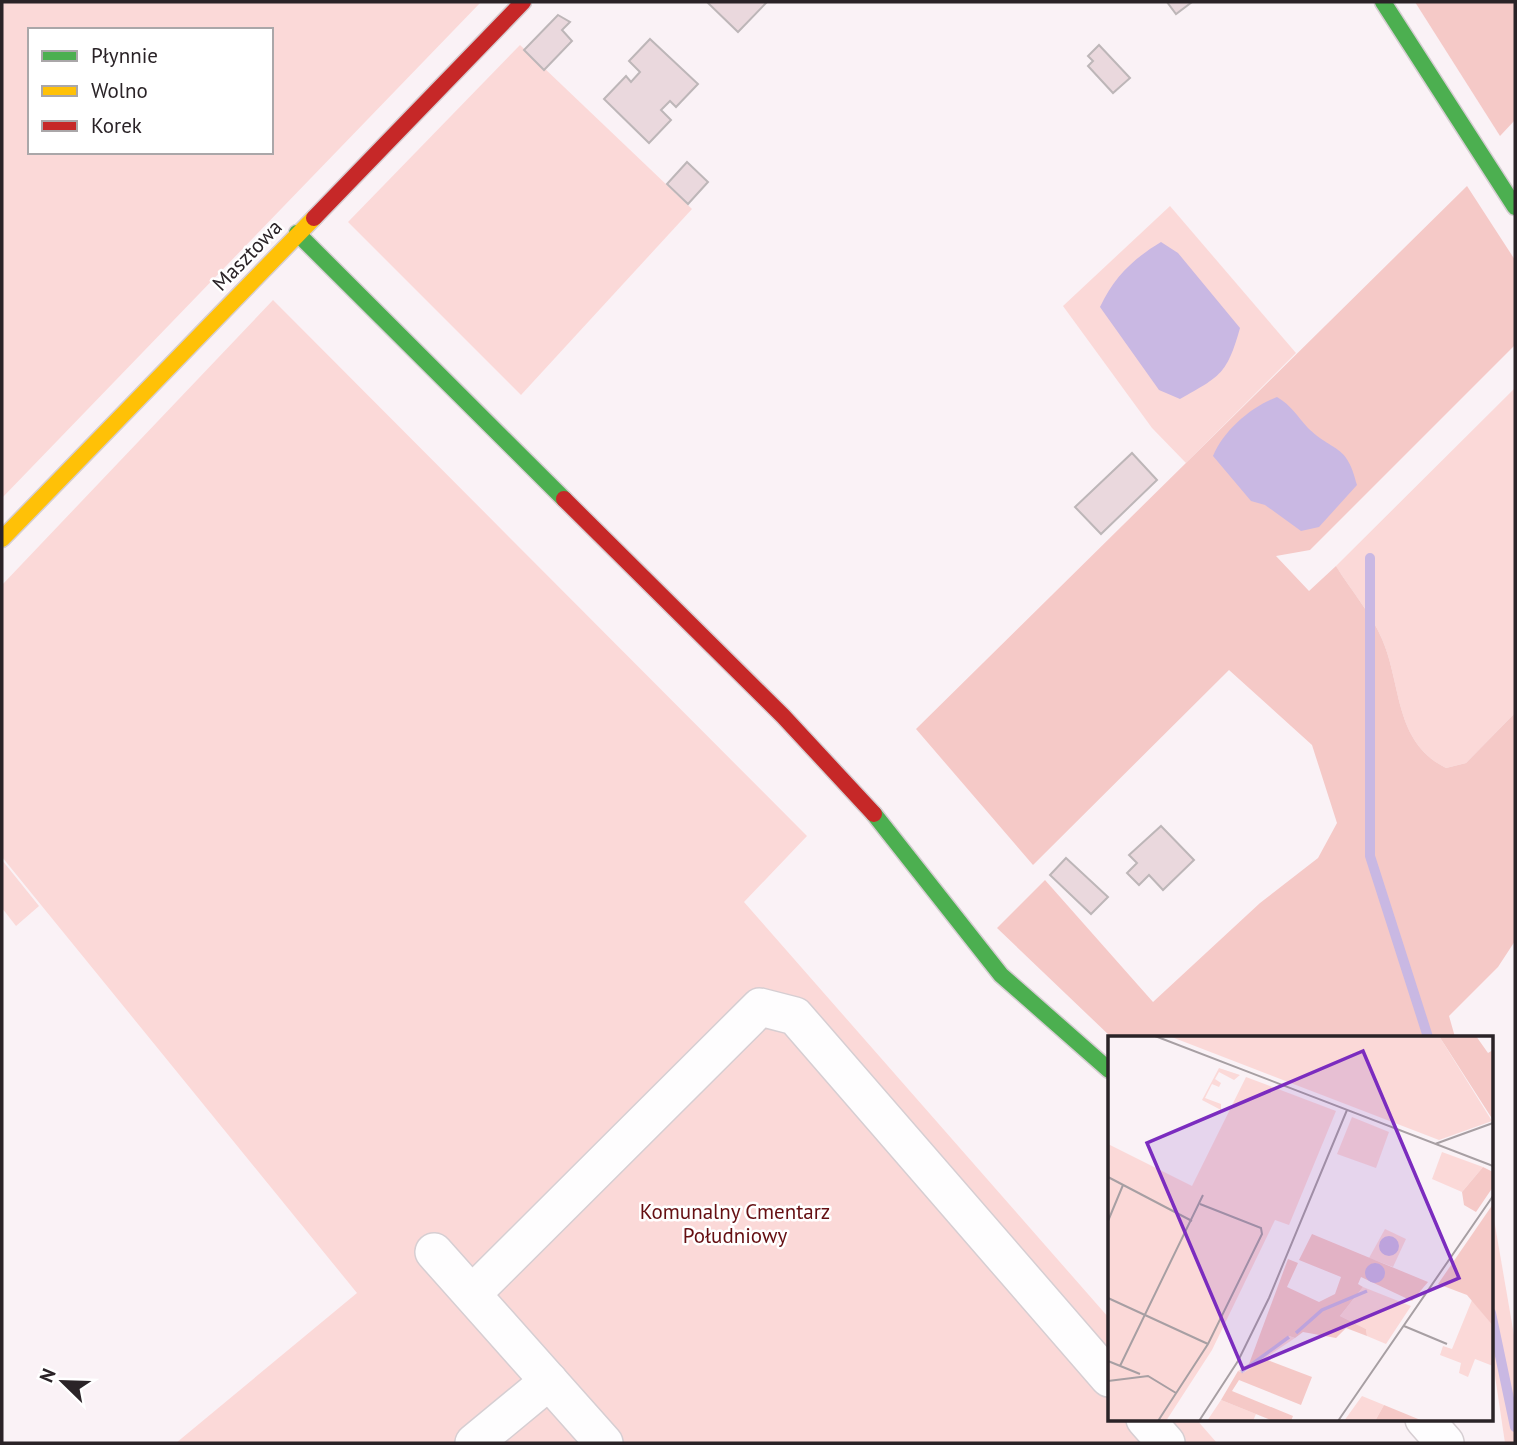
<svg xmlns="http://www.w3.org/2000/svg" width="1517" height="1445" viewBox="0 0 1517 1445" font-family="'PT Sans',sans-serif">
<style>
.green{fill:#fbd9d8;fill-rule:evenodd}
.forest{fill:#f5c9c7}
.water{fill:#c9b8e3}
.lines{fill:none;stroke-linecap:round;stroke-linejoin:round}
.stream{stroke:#c9b8e3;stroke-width:10}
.building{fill:#ead8dd;stroke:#bdb6b8;stroke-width:2}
.street-casing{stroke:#d6ced2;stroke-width:40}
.fast-casing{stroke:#d6ced2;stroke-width:19}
.slow-casing{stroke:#d6ced2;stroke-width:19}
.jam-casing{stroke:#d6ced2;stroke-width:19}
.street{stroke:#fefdfe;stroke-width:37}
.fast{stroke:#4caf50;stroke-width:16}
.slow{stroke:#ffc107;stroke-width:16}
.jam{stroke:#c62828;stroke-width:16}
.labels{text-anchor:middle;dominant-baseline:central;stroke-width:5;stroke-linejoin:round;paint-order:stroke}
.street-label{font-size:21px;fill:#2a2327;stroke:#fff}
.park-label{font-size:21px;fill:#650f12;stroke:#fff}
.inset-river{fill:none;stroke:#c9b8e3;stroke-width:3.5}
.inset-road{fill:none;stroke:#a79fa3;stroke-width:2}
.view{fill:#7b2cbf;fill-opacity:0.15;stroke:#7b2cbf;stroke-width:3.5}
.inset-edge{fill:none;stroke:#2a2327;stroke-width:3.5}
</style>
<rect width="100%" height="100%" fill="#faf2f6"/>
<!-- green -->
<g class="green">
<path d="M 2,2 L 481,2 L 2,498 ZM 30,30 L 271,30 L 271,152 L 30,152 Z"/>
<polygon points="520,45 692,209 521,395 348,222"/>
<polygon points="1170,206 1296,353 1186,463 1152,428 1063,306"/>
<polygon points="273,300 807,836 744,902 1109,1318 1109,1419 1196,1419 1217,1443 176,1443 357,1293 2,857 2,585"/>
<path d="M 1515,388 L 1515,713 L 1466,763 L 1446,768 C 1394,742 1402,685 1382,639 C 1371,613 1350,589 1336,566 Z"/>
<polygon points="2,860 39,906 16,926 2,908"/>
<polygon points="1491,1202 1515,1341 1515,1443 1505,1443 1491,1349"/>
</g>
<!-- forest -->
<g class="forest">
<polygon points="1415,2 1515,2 1515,120 1500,136"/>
<path d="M 1467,186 L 1515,260 L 1515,345 L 1310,550 L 1276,556 L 1309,591 L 1336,566 C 1350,589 1371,613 1382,639 C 1402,685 1394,742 1446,768 L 1466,763 L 1515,713 L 1515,941 L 1498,967 L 1449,1016 L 1455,1037 L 1111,1037 L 997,928 L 1045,880 L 1153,1002 L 1260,903 L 1318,858 L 1337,823 L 1312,745 L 1229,670 L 1033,865 L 916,729 Z"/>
</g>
<!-- water -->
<g class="water">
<path d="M 1161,242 L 1178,253 L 1240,328 C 1227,374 1221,376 1180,399 L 1159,390 L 1100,307 C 1114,277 1133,259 1161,242 Z"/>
<path d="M 1277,397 C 1291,405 1297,416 1308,428 C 1334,453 1347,443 1357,485 L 1319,527 L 1301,531 L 1265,505 L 1251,501 L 1213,456 C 1224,430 1251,407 1277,397 Z"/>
</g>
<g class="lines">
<!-- stream -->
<g class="stream">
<polyline points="1370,558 1370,856 1428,1037"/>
<polyline points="1491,1313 1515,1427"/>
</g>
</g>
<!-- building -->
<g class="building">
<polygon points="707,2 767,2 738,32"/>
<polygon points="1167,2 1192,2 1176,14"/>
<polygon points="558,15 570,22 562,30 572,41 544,70 524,50"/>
<polygon points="650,39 698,84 676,107 670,101 661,110 671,120 649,143 604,99 626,76 631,82 640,72 629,61"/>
<polygon points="1099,45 1130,78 1113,93 1088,66 1093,61 1088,56"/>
<polygon points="687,162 708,182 688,204 667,184"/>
<polygon points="1132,453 1157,480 1101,534 1075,507"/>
<polygon points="1161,826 1194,860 1163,890 1149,875 1139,885 1127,873 1137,863 1129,855"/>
<polygon points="1066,858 1108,897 1091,914 1050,875"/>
</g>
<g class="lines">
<defs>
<g id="street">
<polyline points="434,1252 604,1443"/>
<polyline points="473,1293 760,1007 795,1016 1109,1378"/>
<polyline points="1145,1419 1166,1443"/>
<polyline points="1424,1419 1445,1443"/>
<polyline points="474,1443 549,1381"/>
</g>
<g id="fast">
<polyline points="1383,2 1515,207"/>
<polyline points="297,233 564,499"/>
<polyline points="874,814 1001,975 1109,1070"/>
</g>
<polyline id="slow" points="2,539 314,218"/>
<g id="jam">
<polyline points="314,218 523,2"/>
<polyline points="564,499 783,716 874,814"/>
</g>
</defs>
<!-- street casing -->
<use href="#street" class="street-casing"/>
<!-- fast casing -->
<use href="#fast" class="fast-casing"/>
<!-- slow casing -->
<use href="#slow" class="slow-casing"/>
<!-- jam casing -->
<use href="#jam" class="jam-casing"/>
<!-- street -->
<use href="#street" class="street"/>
<!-- fast -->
<use href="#fast" class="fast"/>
<!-- slow -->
<use href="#slow" class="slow"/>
<!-- jam -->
<use href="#jam" class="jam"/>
</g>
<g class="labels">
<!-- street labels -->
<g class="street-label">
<text transform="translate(247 255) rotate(-46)">Masztowa</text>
</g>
<!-- park labels -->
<g class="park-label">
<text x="735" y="1211">Komunalny Cmentarz<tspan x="735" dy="24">Południowy</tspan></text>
</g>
</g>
<!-- overview -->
<g transform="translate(1108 1036)">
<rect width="385" height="385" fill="#faf2f6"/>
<path d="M 61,0 L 331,0 L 384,85 L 331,104 ZM 111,32 L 132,39 L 126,44 L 111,36 L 107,43 L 113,47 L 111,51 L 104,48 L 97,62 L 113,68 L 113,74 L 94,64 ZM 138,41 L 228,75 L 181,189 L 167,184 L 104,314 L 58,385 L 0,385 L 0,108 L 84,150 ZM 244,81 L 281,96 L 268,132 L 229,118 ZM 334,116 L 375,131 L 354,156 L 324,143 ZM 277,193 L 298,203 L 285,231 L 261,222 ZM 255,251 L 303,270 L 278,308 L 259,300 L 258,293 L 232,280 ZM 364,264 L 385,290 L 385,330 L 367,323 L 360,341 L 351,337 L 353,327 L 332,319 L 335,310 L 344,313 ZM 181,300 L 187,302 L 135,337 L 130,335 ZM 254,360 L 276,369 L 267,385 L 236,385 ZM 113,364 L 148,378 L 145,385 L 99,385 Z" fill="#fbd9d8"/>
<path d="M 331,0 L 368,0 L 380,17 L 385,14 L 385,84 ZM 375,131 L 385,136 L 385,151 L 368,176 L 356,169 L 354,156 ZM 385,168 L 385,290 L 359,259 L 330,248 ZM 204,198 L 320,246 L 304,265 L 253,241 L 250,248 L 255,251 L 232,280 L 258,293 L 259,300 L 238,292 L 228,302 L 195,296 L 187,302 L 181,300 L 141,328 L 180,223 L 190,227 L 179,251 L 211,266 L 227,258 L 233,241 L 191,224 ZM 157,323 L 204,341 L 193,369 L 131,344 L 124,355 L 185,380 L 183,385 L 165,385 L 113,364 L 130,335 L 135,337 ZM 276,369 L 315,385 L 267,385 Z" fill="#f5c9c7"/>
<path d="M271 210a10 10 0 1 1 20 0a10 10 0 1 1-20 0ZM257 237a10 10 0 1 1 20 0a10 10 0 1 1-20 0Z" fill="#c9b8e3"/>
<path class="inset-river" d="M 188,297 L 214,274 L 259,255M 133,336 L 181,301"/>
<path class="inset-road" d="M 47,0 L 385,130M 327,108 L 385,87M 0,141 L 84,185M 0,185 L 15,149M 0,262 L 100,308M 296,290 L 339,308M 0,325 L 32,338M 12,330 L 95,159M 0,345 L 40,340 L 68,357M 50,385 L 100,308 L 154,198 L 153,192 L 92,168M 91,385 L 130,325 L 161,262 L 239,74M 230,385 L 385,160"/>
<path class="view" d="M 255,15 L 351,242 L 135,333 L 39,107 Z"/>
<rect width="385" height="385" class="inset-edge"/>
</g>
<!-- border -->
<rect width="1517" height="1445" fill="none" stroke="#2a2327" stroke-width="7"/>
<!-- legend -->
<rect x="28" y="28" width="245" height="126" fill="#ffffff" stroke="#aaa7a9" stroke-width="2"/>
<rect x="42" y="51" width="35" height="10" fill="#4caf50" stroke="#aaa7a9" stroke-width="2"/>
<text x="91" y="63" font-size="21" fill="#2a2327">Płynnie</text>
<rect x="42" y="86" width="35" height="10" fill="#ffc107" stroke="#aaa7a9" stroke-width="2"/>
<text x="91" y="98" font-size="21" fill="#2a2327">Wolno</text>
<rect x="42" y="121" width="35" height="10" fill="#c62828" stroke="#aaa7a9" stroke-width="2"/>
<text x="91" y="133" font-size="21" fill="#2a2327">Korek</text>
<!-- north arrow -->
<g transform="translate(63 1382) rotate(293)" stroke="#ffffff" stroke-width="5" paint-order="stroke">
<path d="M0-5L12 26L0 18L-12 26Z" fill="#2a2327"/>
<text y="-10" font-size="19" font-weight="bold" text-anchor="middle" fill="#2a2327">N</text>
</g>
</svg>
